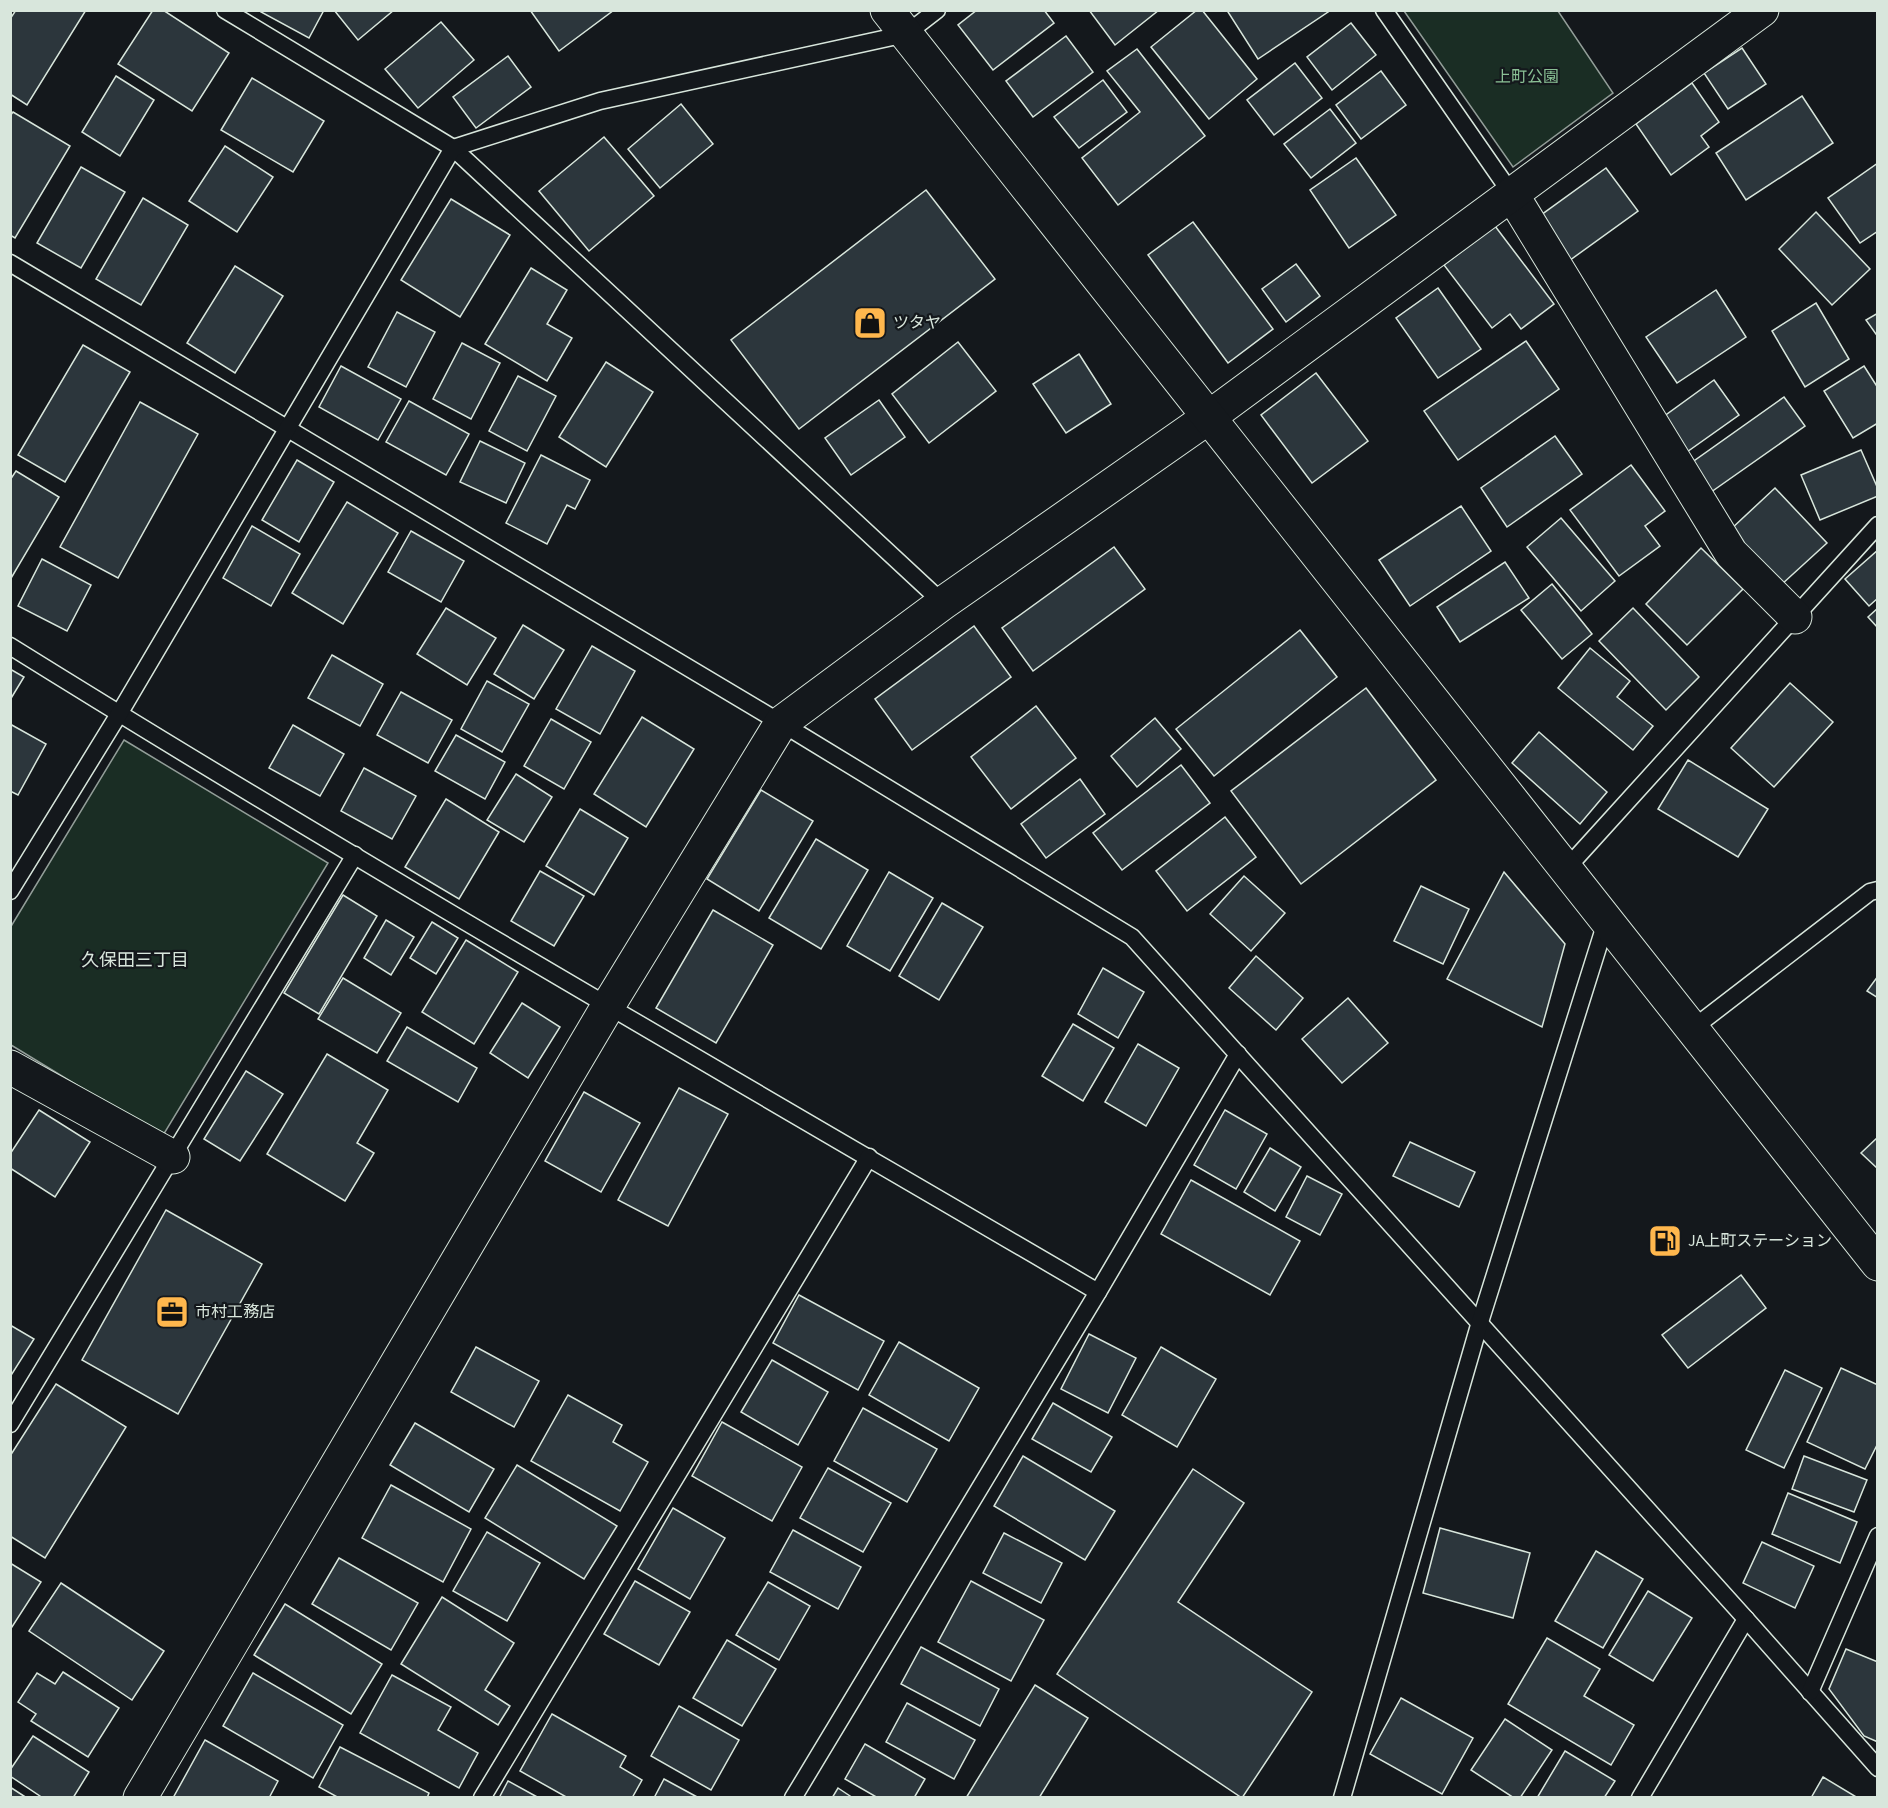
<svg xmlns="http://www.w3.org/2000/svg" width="1888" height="1808" viewBox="0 0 1888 1808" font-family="'Source Sans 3','Noto Sans JP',sans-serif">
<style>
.green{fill:#1a2d24;stroke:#939e99;stroke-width:1.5}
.building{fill:#2c363c;stroke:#d8e6dc;stroke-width:1.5}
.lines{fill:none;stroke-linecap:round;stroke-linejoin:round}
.service-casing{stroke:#d8e6dc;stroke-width:19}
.minor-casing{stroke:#d8e6dc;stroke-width:35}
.tertiary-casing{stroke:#d8e6dc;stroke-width:35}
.service{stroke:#14181c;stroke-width:16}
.minor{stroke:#14181c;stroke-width:33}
.tertiary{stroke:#14181c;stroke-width:33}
.labels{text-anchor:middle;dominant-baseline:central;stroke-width:4.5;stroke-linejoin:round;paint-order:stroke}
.park-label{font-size:16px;fill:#8ac095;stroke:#14181c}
.poi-label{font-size:16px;fill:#d8e6dc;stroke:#14181c;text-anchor:start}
.neighbourhood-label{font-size:18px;fill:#d8e6dc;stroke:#14181c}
</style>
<rect width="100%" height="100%" fill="#14181c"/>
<!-- green -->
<g class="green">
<polygon points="1404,11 1558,11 1613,93 1513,167"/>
<polygon points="124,740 328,863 162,1137 11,1045 10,928"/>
</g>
<!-- building -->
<g class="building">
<polygon points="16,10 86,10 27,105 10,94 10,19"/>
<polygon points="153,10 163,10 229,53 192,111 118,64"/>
<polygon points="262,10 324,10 309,38 261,12"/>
<polygon points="334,10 394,10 358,40"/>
<polygon points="530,10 614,10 559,51"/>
<polygon points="977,10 1044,10 1054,23 993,70 958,25"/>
<polygon points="1089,10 1159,10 1115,45"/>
<polygon points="1197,10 1202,10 1257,79 1209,119 1151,47"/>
<polygon points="1231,10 1331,10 1258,59 1228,12"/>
<polygon points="441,22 474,60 418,108 385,69"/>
<polygon points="1351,23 1376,55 1332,90 1307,57"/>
<polygon points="1066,36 1093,72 1033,117 1006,81"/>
<polygon points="1742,48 1766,84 1728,109 1704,73"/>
<polygon points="1137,49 1205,136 1118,205 1082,158 1140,112 1107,71"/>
<polygon points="508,56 531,87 476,128 453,97"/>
<polygon points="1295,63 1322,98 1274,135 1247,100"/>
<polygon points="1381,71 1406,105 1361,139 1336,105"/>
<polygon points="116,76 154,100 120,156 82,132"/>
<polygon points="252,78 324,121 293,172 221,130"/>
<polygon points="1103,80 1127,112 1079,148 1054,117"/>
<polygon points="1692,83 1719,122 1701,136 1709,147 1671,175 1636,124"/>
<polygon points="1802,96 1833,143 1746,200 1716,153"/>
<polygon points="681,104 713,144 660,188 628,149"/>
<polygon points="1330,109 1356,143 1311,178 1284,144"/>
<polygon points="13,112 70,146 15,238 10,235 10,116"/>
<polygon points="604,137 654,196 589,251 539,191"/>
<polygon points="225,146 273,177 237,232 189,201"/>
<polygon points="1356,158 1396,215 1349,248 1310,190"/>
<polygon points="1878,163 1878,231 1860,243 1828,198"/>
<polygon points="81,167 125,192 81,268 37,243"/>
<polygon points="1606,168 1638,211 1555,271 1523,228"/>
<polygon points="926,190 995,279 799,429 731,340"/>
<polygon points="143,198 188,225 141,305 96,279"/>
<polygon points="451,199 510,235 460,317 401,280"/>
<polygon points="1816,212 1870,269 1832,305 1779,249"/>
<polygon points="1193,222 1273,329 1228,363 1148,255"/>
<polygon points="1495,226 1554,304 1521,329 1510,314 1492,328 1444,265"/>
<polygon points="1296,264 1320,296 1286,322 1262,289"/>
<polygon points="235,266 283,296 235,373 187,343"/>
<polygon points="531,268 567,290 547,324 572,338 547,381 485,344"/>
<polygon points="1438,288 1481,349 1438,378 1396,318"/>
<polygon points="1716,290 1746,337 1677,383 1646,337"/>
<polygon points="1816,303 1849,359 1805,387 1772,331"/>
<polygon points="397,312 435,332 406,387 368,367"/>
<polygon points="1878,313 1878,337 1866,320"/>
<polygon points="1526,341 1559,389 1458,460 1424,411"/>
<polygon points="958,342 996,391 929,443 892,394"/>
<polygon points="462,343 500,363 471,419 433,399"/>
<polygon points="83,345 130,372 65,482 18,455"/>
<polygon points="1079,354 1111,404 1066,433 1033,384"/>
<polygon points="606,362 653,392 606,467 559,437"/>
<polygon points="341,366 401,399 378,440 319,407"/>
<polygon points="1864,366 1878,388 1878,423 1853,438 1824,391"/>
<polygon points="1316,373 1368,441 1312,483 1261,415"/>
<polygon points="518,376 556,396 527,451 489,431"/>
<polygon points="1714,380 1739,415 1677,459 1652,425"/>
<polygon points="1784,397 1805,426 1704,497 1684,468"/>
<polygon points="879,400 905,437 851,475 825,438"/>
<polygon points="409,401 469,434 446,475 386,442"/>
<polygon points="140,402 198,434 118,578 60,547"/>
<polygon points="1555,436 1582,474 1507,527 1481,488"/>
<polygon points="480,441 525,463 506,503 460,482"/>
<polygon points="1861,450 1878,489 1878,496 1820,520 1801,475"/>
<polygon points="541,455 590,480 575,509 567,505 547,544 506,523"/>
<polygon points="297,460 334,482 299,542 262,520"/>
<polygon points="1631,465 1665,511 1645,526 1660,546 1619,576 1570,510"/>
<polygon points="16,471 59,497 10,580 10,480"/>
<polygon points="1775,488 1827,543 1781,585 1730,530"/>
<polygon points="347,502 398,533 343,624 292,593"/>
<polygon points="1461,506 1491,551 1410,606 1379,560"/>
<polygon points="1561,518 1615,581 1581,611 1527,547"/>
<polygon points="252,526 300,554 271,606 223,578"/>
<polygon points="411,531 464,561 441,602 388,572"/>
<polygon points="1114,547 1145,589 1033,671 1002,628"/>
<polygon points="1701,548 1743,589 1687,645 1646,604"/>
<polygon points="1878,550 1878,598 1869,606 1845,579"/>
<polygon points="42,559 91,585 67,631 18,606"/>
<polygon points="1505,562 1529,598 1460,642 1437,607"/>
<polygon points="1552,584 1592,634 1562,659 1521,610"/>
<polygon points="446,608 496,638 467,685 417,654"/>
<polygon points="1633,608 1699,677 1666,710 1599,641"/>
<polygon points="1878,608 1878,628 1868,617"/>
<polygon points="523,625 564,650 534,699 494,674"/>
<polygon points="974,626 1011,677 912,750 875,699"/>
<polygon points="1300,630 1337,677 1214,776 1176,729"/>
<polygon points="592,646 635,671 600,734 556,709"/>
<polygon points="1590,648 1630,681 1617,697 1653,726 1633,750 1558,688"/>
<polygon points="332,655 383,684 360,726 308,698"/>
<polygon points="10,669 24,677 10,700"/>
<polygon points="487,681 529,704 502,752 461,729"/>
<polygon points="1790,683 1833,722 1774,787 1731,748"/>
<polygon points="1366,688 1436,780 1301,884 1231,791"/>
<polygon points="401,692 452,720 428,763 377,735"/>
<polygon points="1036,706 1076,758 1011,809 971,757"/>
<polygon points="642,717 694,749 646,827 594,794"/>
<polygon points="1155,718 1181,749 1137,787 1111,756"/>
<polygon points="551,719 591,742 564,789 524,766"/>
<polygon points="10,724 46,744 18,795 10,791"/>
<polygon points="293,725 344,754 320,796 269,768"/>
<polygon points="1539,732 1607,792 1580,824 1512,763"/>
<polygon points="456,735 505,762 485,799 435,771"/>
<polygon points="1688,760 1768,809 1738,857 1658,809"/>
<polygon points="1181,765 1210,803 1122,870 1093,833"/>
<polygon points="364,768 416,796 392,839 341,811"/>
<polygon points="516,774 552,797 524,842 487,820"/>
<polygon points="1080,779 1105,814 1046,858 1021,824"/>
<polygon points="761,790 813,821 759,911 707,879"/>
<polygon points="446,799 499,832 459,899 405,867"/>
<polygon points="580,809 628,838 594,895 546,866"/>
<polygon points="1225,817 1256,857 1187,911 1156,871"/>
<polygon points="816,839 868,870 821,949 769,918"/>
<polygon points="540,871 584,896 554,946 511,921"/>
<polygon points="889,872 933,898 890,971 847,946"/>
<polygon points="1504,872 1565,944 1542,1027 1447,979"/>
<polygon points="1244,876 1285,913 1251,951 1210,914"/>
<polygon points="1421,886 1469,909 1443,964 1394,941"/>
<polygon points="343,895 377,916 319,1014 284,993"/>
<polygon points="942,903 983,927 939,1000 899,976"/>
<polygon points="713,910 773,945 716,1043 656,1008"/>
<polygon points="386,920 414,937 391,975 364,958"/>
<polygon points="432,922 458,938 436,974 410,958"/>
<polygon points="466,940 518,972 474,1044 422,1012"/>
<polygon points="1256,956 1303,998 1276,1030 1229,988"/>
<polygon points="1103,968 1144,992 1118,1038 1078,1014"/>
<polygon points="1878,976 1878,998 1867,991"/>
<polygon points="343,978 401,1013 377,1053 318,1019"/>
<polygon points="1348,998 1388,1043 1342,1083 1302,1039"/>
<polygon points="522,1003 560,1027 528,1078 490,1053"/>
<polygon points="1073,1024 1114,1048 1083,1101 1042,1076"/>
<polygon points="407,1027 477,1068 458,1102 387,1061"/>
<polygon points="1138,1044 1179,1068 1146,1126 1105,1102"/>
<polygon points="327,1054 388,1090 357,1143 374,1153 345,1201 267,1154"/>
<polygon points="246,1071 283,1094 240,1161 204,1139"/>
<polygon points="679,1088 728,1114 668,1226 618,1200"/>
<polygon points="584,1092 640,1123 601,1192 545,1161"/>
<polygon points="39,1110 90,1142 55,1197 10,1168 10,1154"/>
<polygon points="1225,1110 1267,1134 1236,1189 1194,1165"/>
<polygon points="1878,1137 1878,1169 1861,1153"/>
<polygon points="1410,1142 1475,1172 1459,1207 1393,1176"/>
<polygon points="1270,1148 1301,1167 1275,1211 1244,1192"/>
<polygon points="1307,1176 1342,1194 1320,1235 1286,1217"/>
<polygon points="1191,1180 1300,1241 1270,1295 1161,1234"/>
<polygon points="166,1210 262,1264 178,1414 82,1360"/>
<polygon points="1741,1275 1766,1308 1688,1368 1662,1335"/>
<polygon points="799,1295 884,1341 858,1390 773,1343"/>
<polygon points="10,1325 34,1339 10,1377"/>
<polygon points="1089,1334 1136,1358 1108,1413 1061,1389"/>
<polygon points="899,1342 979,1388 949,1441 869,1395"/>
<polygon points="476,1347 539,1381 514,1427 451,1392"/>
<polygon points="1161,1347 1216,1379 1177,1447 1122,1415"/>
<polygon points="772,1360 828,1392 798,1445 741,1412"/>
<polygon points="1841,1368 1878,1385 1878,1443 1865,1469 1807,1442"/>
<polygon points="1785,1370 1822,1388 1784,1468 1746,1450"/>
<polygon points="56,1384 126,1427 45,1558 10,1536 10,1456"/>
<polygon points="568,1395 622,1425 613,1442 648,1462 620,1511 531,1461"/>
<polygon points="1053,1403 1112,1437 1091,1472 1032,1439"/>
<polygon points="863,1408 937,1449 907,1502 834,1461"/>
<polygon points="722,1422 802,1467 772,1521 692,1476"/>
<polygon points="415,1423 494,1469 469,1512 390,1465"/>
<polygon points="1023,1456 1115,1511 1085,1560 994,1506"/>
<polygon points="1804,1456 1867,1480 1854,1512 1792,1489"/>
<polygon points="517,1465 617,1526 584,1579 485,1518"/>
<polygon points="828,1468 891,1503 863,1552 800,1518"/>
<polygon points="1193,1469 1244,1503 1178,1602 1312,1692 1242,1798 1057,1674"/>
<polygon points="391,1485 471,1529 443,1582 362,1538"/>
<polygon points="1788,1493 1857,1522 1840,1563 1772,1534"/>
<polygon points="673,1508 725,1538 690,1599 638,1569"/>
<polygon points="1440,1528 1530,1553 1513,1618 1423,1593"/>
<polygon points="793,1530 861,1567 838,1609 770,1572"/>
<polygon points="487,1532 540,1563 507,1621 453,1591"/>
<polygon points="1004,1533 1062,1563 1041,1603 983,1573"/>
<polygon points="1762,1542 1814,1566 1795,1608 1743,1583"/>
<polygon points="1596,1551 1643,1579 1603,1648 1555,1621"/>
<polygon points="339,1558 418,1603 391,1650 312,1604"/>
<polygon points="10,1563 41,1582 10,1630"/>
<polygon points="635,1581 690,1612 659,1665 604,1634"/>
<polygon points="971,1581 1044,1620 1011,1681 938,1642"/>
<polygon points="768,1582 810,1606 779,1660 736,1635"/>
<polygon points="61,1583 164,1651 132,1700 29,1631"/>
<polygon points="1648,1591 1692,1618 1653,1681 1609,1655"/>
<polygon points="442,1597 514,1643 485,1690 510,1706 498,1725 401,1664"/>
<polygon points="285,1604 382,1664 351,1714 254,1655"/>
<polygon points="1547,1638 1600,1669 1584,1696 1634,1725 1611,1765 1508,1704"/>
<polygon points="727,1640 776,1669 742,1726 693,1698"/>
<polygon points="921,1647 999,1689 980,1726 901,1684"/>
<polygon points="1846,1649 1878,1662 1878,1742 1864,1736 1829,1689"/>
<polygon points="63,1672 119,1708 88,1757 31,1721 36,1714 18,1702 37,1673 55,1684"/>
<polygon points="253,1673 343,1725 313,1778 223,1726"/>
<polygon points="392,1675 451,1707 438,1730 478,1753 459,1788 360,1733"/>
<polygon points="1035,1685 1088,1718 1039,1798 966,1798"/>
<polygon points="1401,1698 1473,1738 1442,1794 1370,1754"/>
<polygon points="907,1703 975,1740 954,1779 886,1742"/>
<polygon points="679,1706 739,1740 711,1790 651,1756"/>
<polygon points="552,1714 626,1756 620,1767 642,1780 632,1798 568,1798 520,1771"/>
<polygon points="1505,1719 1552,1750 1520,1798 1514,1798 1471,1770"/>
<polygon points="33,1736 89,1772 73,1798 43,1798 10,1776 10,1770"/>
<polygon points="205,1740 278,1781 269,1798 173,1798"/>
<polygon points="865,1744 925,1779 914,1798 878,1798 845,1779"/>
<polygon points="340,1747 429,1793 427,1798 339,1798 319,1787"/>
<polygon points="1565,1751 1615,1781 1604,1798 1537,1798"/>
<polygon points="1823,1777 1858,1798 1811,1798"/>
<polygon points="664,1779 699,1798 654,1798"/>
<polygon points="508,1781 539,1798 499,1798"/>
<polygon points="10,1787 27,1798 10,1798"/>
<polygon points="838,1788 853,1798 832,1798"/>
</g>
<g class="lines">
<defs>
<g id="service">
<polyline points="225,10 453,148 943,603"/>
<polyline points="1384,10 1511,193"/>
<polyline points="10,263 781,723 1132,937 1746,1619 1878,1768"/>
<path d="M 10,646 C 368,869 734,1079 1098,1292"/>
<polyline points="1566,869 1878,525"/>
<polyline points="10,891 119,714 453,148 600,101 906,34 937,10"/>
<polyline points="1692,1029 1870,892 1878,890"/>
<polyline points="10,1424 355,855"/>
<polyline points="1810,1692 1878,1536"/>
<polyline points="482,1798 869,1157"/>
<polyline points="793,1798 1098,1292 1238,1054"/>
<polyline points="1342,1798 1480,1322 1606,922"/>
<polyline points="1640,1798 1746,1619"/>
</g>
<g id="minor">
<polyline points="1511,193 1731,553 1795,617"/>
<polyline points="10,1067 173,1157"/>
<polyline points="140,1798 608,1006 781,723 943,603 1209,417 1762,10"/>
</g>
<polyline id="tertiary" points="887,10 1878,1264"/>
</defs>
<!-- service casing -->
<use href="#service" class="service-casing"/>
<!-- minor casing -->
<use href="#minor" class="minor-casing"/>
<!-- tertiary casing -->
<use href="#tertiary" class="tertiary-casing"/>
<!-- service -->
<use href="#service" class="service"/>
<!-- minor -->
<use href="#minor" class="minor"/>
<!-- tertiary -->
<use href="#tertiary" class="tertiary"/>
</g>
<!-- icons -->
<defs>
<symbol id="shop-square" viewBox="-11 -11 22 22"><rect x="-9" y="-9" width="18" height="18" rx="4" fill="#ffb74d" stroke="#14181c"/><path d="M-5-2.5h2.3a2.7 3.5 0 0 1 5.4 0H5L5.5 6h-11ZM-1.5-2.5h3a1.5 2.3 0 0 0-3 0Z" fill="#111"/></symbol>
<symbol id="fuel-square" viewBox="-11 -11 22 22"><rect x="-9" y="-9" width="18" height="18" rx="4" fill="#ffb74d" stroke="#14181c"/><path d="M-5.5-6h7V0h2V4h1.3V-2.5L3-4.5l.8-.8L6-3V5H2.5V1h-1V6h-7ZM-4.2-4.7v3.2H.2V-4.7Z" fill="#111"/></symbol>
<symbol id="office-square" viewBox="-11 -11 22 22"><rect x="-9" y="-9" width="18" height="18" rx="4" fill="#ffb74d" stroke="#14181c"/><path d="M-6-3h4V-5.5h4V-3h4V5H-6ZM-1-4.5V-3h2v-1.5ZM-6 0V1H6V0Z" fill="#111"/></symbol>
</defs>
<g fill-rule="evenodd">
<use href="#shop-square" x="851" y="304" width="38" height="38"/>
<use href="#fuel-square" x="1646" y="1222" width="38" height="38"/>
<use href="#office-square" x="153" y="1293" width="38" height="38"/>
</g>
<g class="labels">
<!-- park labels -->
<g class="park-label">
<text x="1527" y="77">上町公園</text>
</g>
<!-- poi labels -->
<g class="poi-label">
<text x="893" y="323">ツタヤ</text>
<text x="1688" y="1241">JA上町ステーション</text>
<text x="195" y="1312">市村工務店</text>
</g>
<!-- neighbourhood labels -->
<g class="neighbourhood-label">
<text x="135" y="960">久保田三丁目</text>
</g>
</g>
<!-- border -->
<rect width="1888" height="1808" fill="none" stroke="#d8e6dc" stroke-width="24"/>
</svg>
